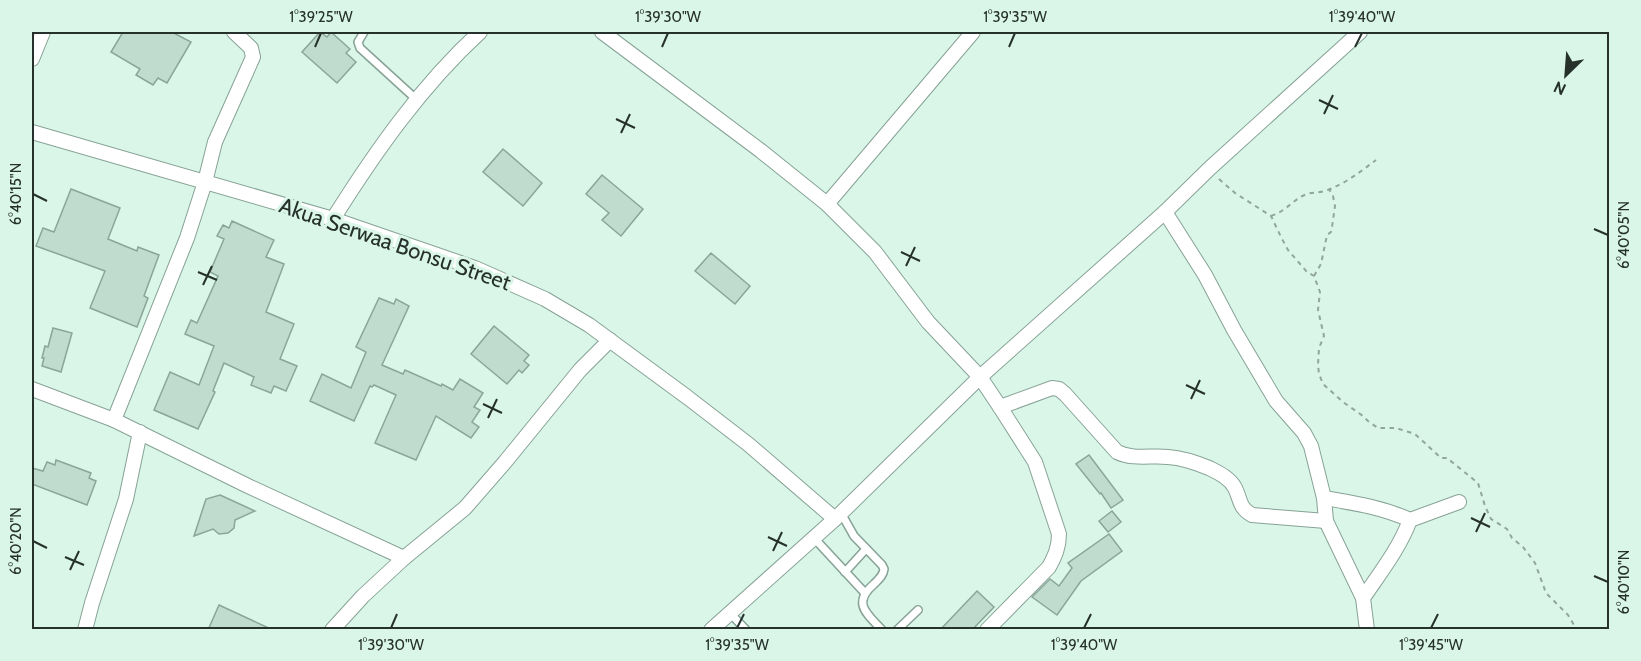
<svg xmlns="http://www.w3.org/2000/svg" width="1641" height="661" viewBox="0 0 1641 661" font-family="Cabin,sans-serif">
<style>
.building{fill:#c0dccf;stroke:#8aa599;stroke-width:1.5}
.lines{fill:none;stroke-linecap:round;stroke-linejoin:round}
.service-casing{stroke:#87a296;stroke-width:10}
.minor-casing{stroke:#87a296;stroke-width:16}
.path{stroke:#91a69c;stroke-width:2;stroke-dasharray:4.5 4.5;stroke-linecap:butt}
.service{stroke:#fff;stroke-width:7}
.minor{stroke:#fff;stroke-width:14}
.ticks{fill:none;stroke:#26312c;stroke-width:2}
.labels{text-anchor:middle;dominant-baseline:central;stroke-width:6;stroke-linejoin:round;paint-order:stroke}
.street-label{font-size:22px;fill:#26312c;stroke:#daf6e9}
.neatline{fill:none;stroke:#26312c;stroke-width:2}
.ticks-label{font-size:15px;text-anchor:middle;fill:#26312c}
</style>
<rect width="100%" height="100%" fill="#daf6e9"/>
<!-- building -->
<g class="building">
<polygon points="123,32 172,32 191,42 167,83 158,78 153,85 136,75 140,69 111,52"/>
<polygon points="320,32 327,37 331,32 350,49 346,53 356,62 337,83 302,52"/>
<polygon points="503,149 542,183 523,206 483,172"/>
<polygon points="602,175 643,209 621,236 602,220 609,213 586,194"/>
<polygon points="71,189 120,208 108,239 137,251 138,247 159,255 144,296 148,298 137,327 90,308 105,271 36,246 43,228 54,232"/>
<polygon points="232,221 274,240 266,257 284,264 266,312 294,324 280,359 297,366 286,391 274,386 271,393 251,385 254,377 224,363 213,391 215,392 198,429 154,410 170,372 199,385 214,346 185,334 191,320 197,323 218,276 210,272 224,239 217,236 223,225 229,228"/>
<polygon points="711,253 750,286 735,304 695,271"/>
<polygon points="379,298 394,304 396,299 409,306 382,365 403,374 405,370 441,386 442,384 453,390 460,379 483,393 474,407 480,410 472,422 479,427 471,438 436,416 416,460 375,443 396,395 374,385 372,387 370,386 354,421 310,401 322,374 351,388 366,352 356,347"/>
<polygon points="494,326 529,355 524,361 529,365 522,373 519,370 507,384 471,354"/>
<polygon points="53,328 72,333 61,372 42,366 44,358 42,358 45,346 48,347"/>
<polygon points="1089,455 1123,500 1111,508 1101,493 1100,494 1076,464"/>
<polygon points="56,460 91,473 89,478 96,481 87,505 32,484 32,468 43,471 47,462 55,465"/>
<polygon points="220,495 255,511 235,520 234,528 228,533 219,534 213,529 194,536 206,499"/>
<polygon points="1112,511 1121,522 1108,532 1099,521"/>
<polygon points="1109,534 1122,551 1081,581 1057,615 1032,597 1050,579 1059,586 1072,568 1068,563"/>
<polygon points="977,591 994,607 972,630 940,630"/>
<polygon points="219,605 273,630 208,630"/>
</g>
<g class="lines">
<defs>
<g id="service">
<polyline points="364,32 358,42 360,48 417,100"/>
<path d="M 841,513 L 854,536 L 882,565 L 884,569 C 883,576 879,579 874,584 C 852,603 866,613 882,630"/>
<polyline points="814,538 864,592"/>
<polyline points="845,572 866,549"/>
<polyline points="730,613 746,630"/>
<polyline points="897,630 918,610"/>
</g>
<g id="minor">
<path d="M 602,32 L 761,151 L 827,204 L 875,252 L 928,322 L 980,377 L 1000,407 L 1035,462 L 1059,534 C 1059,547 1055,556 1049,567 L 987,630"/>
<polyline points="32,59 43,32"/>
<polyline points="32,132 333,219 475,268 545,299 589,325 687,397 748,444 835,519"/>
<polyline points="827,204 973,32"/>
<polyline points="1165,212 1205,275 1234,330 1276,401 1304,433 1311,446 1324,498 1326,521 1363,598 1367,630"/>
<path d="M 333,219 C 375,152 422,85 480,32"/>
<polyline points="32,389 114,420 248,486 404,558"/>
<path d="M 1000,407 L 1052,388 L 1059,389 L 1065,394 L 1117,452 C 1133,460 1152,455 1168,457 C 1182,458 1197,463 1209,468 C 1219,473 1230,478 1235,488 C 1241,500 1239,508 1252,515 L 1326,521"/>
<polyline points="114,420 187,238 205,182 215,142 253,57 251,48 234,32"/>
<path d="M 1324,498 C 1353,503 1382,507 1410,520"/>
<path d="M 1363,598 C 1380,573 1399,549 1410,520 L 1459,502"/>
<polyline points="85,630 92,603 126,499 140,432"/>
<polyline points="332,630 363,596 404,558 465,508 505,462 580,370 610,340"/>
<polyline points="711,630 835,519 980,377 1165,212 1210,168 1360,32"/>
</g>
</defs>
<!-- service casing -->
<use href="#service" class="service-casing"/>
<!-- minor casing -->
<use href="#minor" class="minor-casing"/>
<!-- path -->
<g class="path">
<polyline points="1219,179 1235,193 1271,216 1281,237 1288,250 1307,272 1314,276 1320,292 1318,310 1324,336 1319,348 1318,365 1319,374 1323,384 1343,402 1363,416 1369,422 1378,428 1396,428 1415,434 1441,458 1447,458 1478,483 1485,506 1491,519 1507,529 1512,538 1523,547 1535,563 1546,593 1568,615 1577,630"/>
<path d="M 1271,216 C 1287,211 1293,199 1307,194 C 1313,192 1319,193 1325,191 C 1345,184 1360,172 1376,160"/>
<polyline points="1314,276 1321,264 1327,235 1331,232 1332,227 1335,206 1333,196 1329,189"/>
</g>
<!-- service -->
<use href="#service" class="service"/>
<!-- minor -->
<use href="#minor" class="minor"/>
</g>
<!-- ticks -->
<path class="ticks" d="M 315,47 L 321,33M 662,47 L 668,33M 1009,47 L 1015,33M 1355,47 L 1362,33M 1319,100 L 1338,109M 1324,114 L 1333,95M 616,119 L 635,128M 621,133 L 630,114M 33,194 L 47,201M 1594,229 L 1608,235M 901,252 L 920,261M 906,266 L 915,247M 198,272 L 217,280M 203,285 L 212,266M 1186,385 L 1205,394M 1191,399 L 1200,380M 483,404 L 502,413M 488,418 L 497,399M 1471,518 L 1490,527M 1476,532 L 1485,513M 768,537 L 787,546M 33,541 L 47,548M 773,551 L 782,532M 65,557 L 84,565M 70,570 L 79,551M 1594,576 L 1608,582M 391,628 L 397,614M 737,628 L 744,614M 1084,628 L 1091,614M 1431,628 L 1438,614"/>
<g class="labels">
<!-- street labels -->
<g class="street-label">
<text transform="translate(395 244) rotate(19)">Akua Serwaa Bonsu Street</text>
</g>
</g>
<!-- border -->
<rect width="1641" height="661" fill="none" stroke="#daf6e9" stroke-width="66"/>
<!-- north arrow -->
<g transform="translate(1566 75) rotate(205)" stroke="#daf6e9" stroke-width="4.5" paint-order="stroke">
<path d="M0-4.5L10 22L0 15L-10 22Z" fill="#26312c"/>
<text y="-9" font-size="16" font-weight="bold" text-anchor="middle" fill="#26312c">N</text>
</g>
<rect x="33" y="33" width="1575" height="595" class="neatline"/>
<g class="ticks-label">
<text x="321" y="22">1°39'25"W</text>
<text x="668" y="22">1°39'30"W</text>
<text x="1015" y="22">1°39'35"W</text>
<text x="1362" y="22">1°39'40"W</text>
<text transform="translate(16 194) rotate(-90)" y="5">6°40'15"N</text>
<text transform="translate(1624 235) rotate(-90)" y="5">6°40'05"N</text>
<text transform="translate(16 541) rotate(-90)" y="5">6°40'20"N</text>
<text transform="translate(1624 582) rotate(-90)" y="5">6°40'10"N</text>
<text x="391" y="650">1°39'30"W</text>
<text x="737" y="650">1°39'35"W</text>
<text x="1084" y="650">1°39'40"W</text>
<text x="1431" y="650">1°39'45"W</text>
</g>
</svg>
